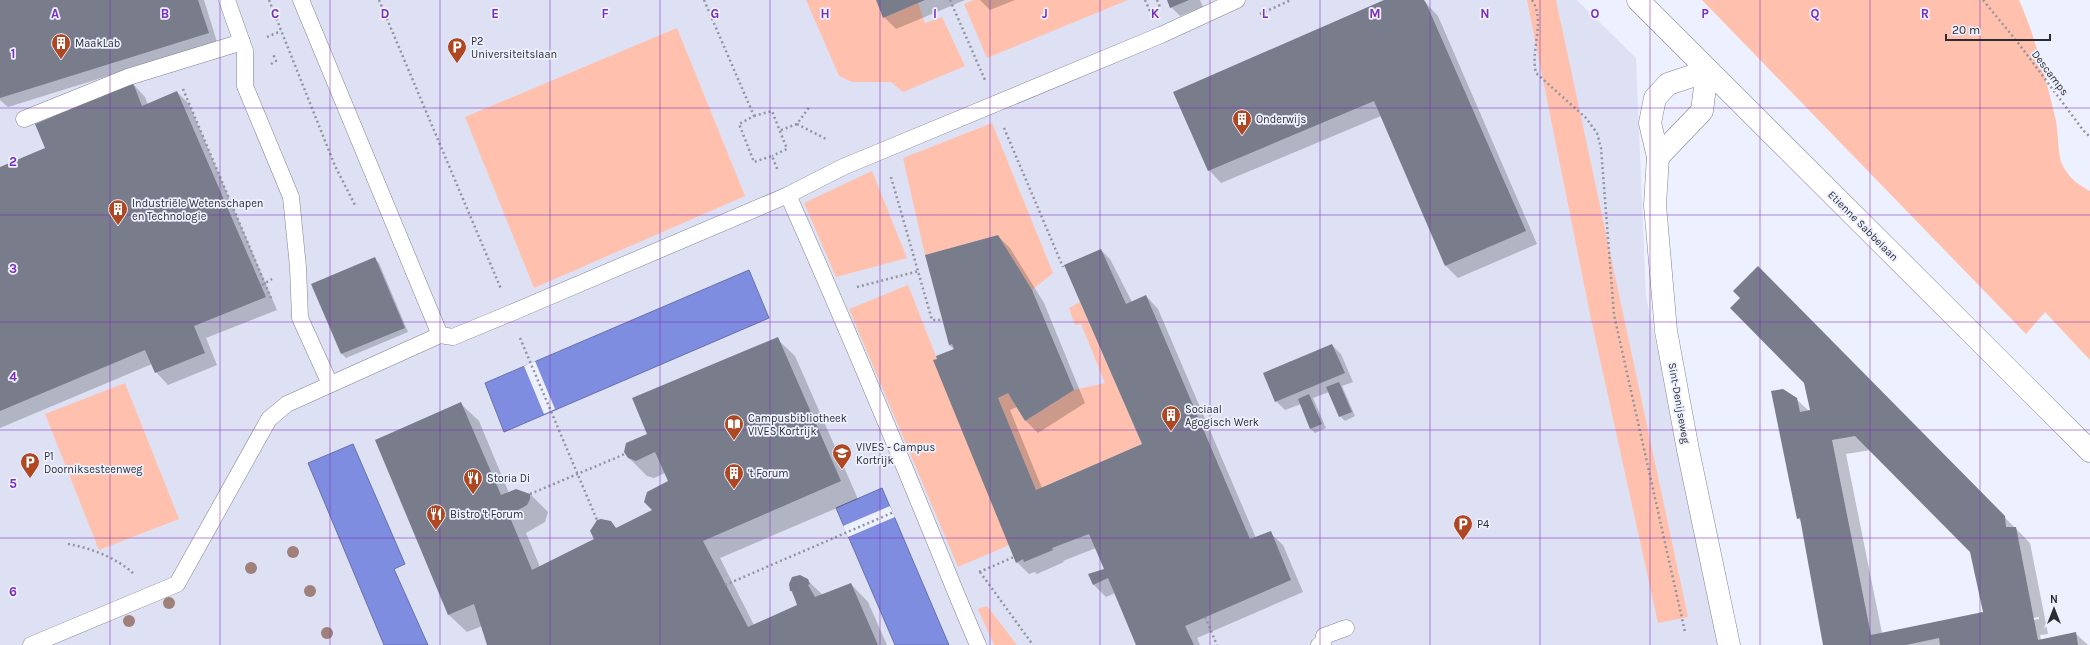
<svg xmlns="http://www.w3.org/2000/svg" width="2090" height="645" viewBox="0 0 2090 645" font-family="Karla,sans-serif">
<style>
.built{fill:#dee1f4}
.green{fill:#ffc1ad}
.water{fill:#7f8de1;stroke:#6670ad}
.pier{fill:#edf0fe}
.shadow{fill:#0003;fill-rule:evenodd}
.building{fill:#797c8b;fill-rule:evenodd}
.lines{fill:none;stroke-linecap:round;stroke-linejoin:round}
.service-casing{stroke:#808393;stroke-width:17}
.minor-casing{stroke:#808393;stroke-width:23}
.path{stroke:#92959f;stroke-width:2.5;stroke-dasharray:2 3;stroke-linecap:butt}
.service{stroke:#fff;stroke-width:16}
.minor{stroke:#fff;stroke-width:22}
.tree{fill:#9f807a}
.grid{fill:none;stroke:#7b2cbf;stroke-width:1;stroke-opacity:0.55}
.labels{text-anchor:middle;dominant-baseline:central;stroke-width:3.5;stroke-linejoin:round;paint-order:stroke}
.poi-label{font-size:11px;fill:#2b2d33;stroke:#edf0fe;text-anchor:start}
.street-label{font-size:11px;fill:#2b2d33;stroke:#edf0fe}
.grid-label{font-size:13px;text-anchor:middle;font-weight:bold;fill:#7b2cbf;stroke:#edf0fe;stroke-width:3.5;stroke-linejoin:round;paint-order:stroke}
</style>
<rect width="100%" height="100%" fill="#edf0fe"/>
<!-- built -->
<polygon class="built" points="0,0 1577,0 1636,58 1646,296 1721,645 0,645"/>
<!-- green -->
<g class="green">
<polygon points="806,0 876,0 883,18 918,3 925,23 942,17 965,66 903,92 891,82 852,82 839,76"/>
<polygon points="973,0 1128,0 987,58 964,4"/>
<polygon points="1527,0 1556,0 1688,617 1658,623 1590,314"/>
<path d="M 1702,0 L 2019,0 C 2036,39 2046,79 2056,121 C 2058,132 2058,155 2062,164 C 2067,176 2079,186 2090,191 L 2090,360 L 2045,312 L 2026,334 Z"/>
<polygon points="677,28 745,196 534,288 465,117"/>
<polygon points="992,123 1053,273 1032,290 998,235 925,255 903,158"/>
<polygon points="872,171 907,258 836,277 804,203"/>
<polygon points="908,285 937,359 934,360 1009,545 958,567 849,309"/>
<polygon points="1080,302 1142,444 1036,490 998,398 1008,393 1025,421 1074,390 1105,383 1081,324 1075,325 1069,308"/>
<polygon points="125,383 179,519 99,550 45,414"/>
<polygon points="987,606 1017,645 994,645 978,609"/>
</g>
<!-- water -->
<g class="water">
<polygon points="749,270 769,318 504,432 485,383"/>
<polygon points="353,444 405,564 394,569 428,645 384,645 308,463"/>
<polygon points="882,488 949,645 895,645 836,508"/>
</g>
<!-- pier -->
<g class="pier">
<polygon points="535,361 555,409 544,414 524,366"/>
<polygon points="890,506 895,517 848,537 843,526"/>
</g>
<!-- shadow -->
<g class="shadow">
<polygon points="0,0 204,0 217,42 8,107 0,100"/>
<polygon points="877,0 965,0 896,29 884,17"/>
<polygon points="980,0 1015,0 990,10"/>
<polygon points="1168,0 1200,0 1203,7 1180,16 1171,7"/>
<polygon points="1386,0 1423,0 1438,16 1537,244 1458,278 1446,266 1381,116 1221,183 1209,170"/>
<polygon points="133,84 145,97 148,105 177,92 189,104 277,310 206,338 217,365 168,385 156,372 152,364 0,428 0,168 46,149"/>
<polygon points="998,236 1010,248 1044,303 1085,403 1038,433 1025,420 1017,407 1010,410 1042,488 1143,444 1101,250 1110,259 1132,302 1146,296 1158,309 1256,538 1270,533 1283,545 1303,592 1197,638 1200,645 1137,645 1115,593 1106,597 1094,585 1090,574 1105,570 1096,548 1063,561 1064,562 1037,574 1035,572 1029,574 1017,562 955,350 949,345"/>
<polygon points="375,259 379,263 408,332 346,358 342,354"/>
<path d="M 1758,268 L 2030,543 L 2048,634 L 2040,635 L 2041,640 L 2075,633 L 2088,645 L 1824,645 L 1802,522 L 1798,518 L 1796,399 L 1809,411 L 1811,411 L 1805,383 L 1741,298 ZM 1871,450 L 1971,551 L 1984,613 L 1882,633 L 1846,454 ZM 2039,617 L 2039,619 L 1997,627 L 1997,625 Z"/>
<polygon points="777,339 795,356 858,499 720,558 754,625 799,606 791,591 807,580 823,595 851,584 868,602 887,645 488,645 482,626 467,632 449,615 377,440 461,404 479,421 509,493 530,494 548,512 545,522 526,533 540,567 654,510 669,482 665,473 654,478 647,476 629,458 648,435"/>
<polygon points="1332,345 1341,354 1353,382 1342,386 1355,416 1345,421 1340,416 1329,392 1313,398 1326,428 1315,433 1311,429 1301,404 1285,410 1276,401"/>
</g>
<!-- building -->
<g class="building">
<polygon points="0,0 198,0 209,33 0,98"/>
<polygon points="876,0 925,0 883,18"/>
<polygon points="1167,0 1189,0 1170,8"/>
<polygon points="1384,0 1424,0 1426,3 1526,231 1445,266 1374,101 1208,171 1173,92"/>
<polygon points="133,83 142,106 177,91 266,297 194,326 205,353 155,373 145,350 0,411 0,167 45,148 35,124"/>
<polygon points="998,235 1032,290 1074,390 1025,421 1008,393 998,398 1036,490 1142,444 1064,265 1101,249 1126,304 1146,295 1250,539 1271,531 1291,580 1185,626 1194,645 1136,645 1108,578 1093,585 1088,574 1104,569 1089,534 1052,548 1053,550 1024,562 1023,559 1016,563 933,360 937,359 936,356 954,349 952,344 949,345 925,255"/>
<polygon points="375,257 405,328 341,354 311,284"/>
<path d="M 1758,266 L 2005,516 L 2006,527 L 2016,527 L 2038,640 L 2076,632 L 2078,645 L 1940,645 L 1939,638 L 1906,645 L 1823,645 L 1800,518 L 1797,519 L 1771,391 L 1783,389 L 1797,398 L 1800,412 L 1810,410 L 1804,383 L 1730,308 L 1740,298 L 1733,291 ZM 1855,436 L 1970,552 L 1983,612 L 1871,635 L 1832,440 Z"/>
<polygon points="778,337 841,481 703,541 748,627 797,605 792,591 790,591 789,584 792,577 800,575 808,579 810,584 808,585 815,597 851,583 878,645 487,645 474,604 448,615 375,440 461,402 501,495 516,489 530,494 530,499 527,505 509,515 532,570 594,539 590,531 597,520 601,519 611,521 616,528 652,510 644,502 647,492 668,481 655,452 636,461 628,458 624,452 626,443 647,434 632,398"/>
<polygon points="1332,344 1345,373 1275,402 1263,373"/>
<polygon points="1339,382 1352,412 1339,417 1326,387"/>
<polygon points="1309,394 1322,424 1310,429 1298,399"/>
</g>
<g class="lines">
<defs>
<g id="service">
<polyline points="227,0 245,51 245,86 291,197 298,267 300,318 330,384"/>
<polyline points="301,0 440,335"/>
<polyline points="24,119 128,77 242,42"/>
<path d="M 788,195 C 836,303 882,412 927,522 C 944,563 960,604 978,645"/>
<polyline points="31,645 177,584 269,419 287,404 440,335 453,337 511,313 788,195 843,167 1161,35 1237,0"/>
<polyline points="1319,645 1323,643 1324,636 1346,628"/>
</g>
<g id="minor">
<polyline points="1638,0 2090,451"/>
<polyline points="1707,71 1668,84 1655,98 1650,123 1658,157 1655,205 1666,331 1688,450 1729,645"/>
<polyline points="1658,157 1702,111 1707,71"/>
</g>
</defs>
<!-- service casing -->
<use href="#service" class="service-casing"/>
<!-- minor casing -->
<use href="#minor" class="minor-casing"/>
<!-- path -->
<g class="path">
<polyline points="269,0 335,166 355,205"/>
<polyline points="379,0 501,289"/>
<polyline points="704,0 754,116 739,124 754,162 772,156 778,171"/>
<polyline points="950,0 985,80"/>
<polyline points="1145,0 1150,11"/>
<polyline points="1157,0 1160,7"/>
<path d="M 1532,0 C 1546,21 1530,50 1536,73 L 1586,118 L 1597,133 L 1601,148 L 1614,315 L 1685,632"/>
<polyline points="1983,0 2019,44 2083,130 2090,137"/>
<polyline points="1260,14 1291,0"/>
<polyline points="267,37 281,31"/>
<polyline points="271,64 276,61 273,54"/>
<polyline points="183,89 271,298"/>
<polyline points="754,116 772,111 787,149 772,156"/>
<polyline points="797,124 828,140"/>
<polyline points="1004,128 1063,267"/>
<polyline points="781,130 797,124 810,106"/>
<polyline points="891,177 932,320 942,320"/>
<polyline points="262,285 272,279"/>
<polyline points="857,287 919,271"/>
<polyline points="520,338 597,520"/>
<polyline points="530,494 625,454"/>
<path d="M 68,544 C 91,548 117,558 134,574"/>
<polyline points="979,572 1014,557"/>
<polyline points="980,572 1033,645"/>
<polyline points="725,585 894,512"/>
<polyline points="1205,617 1217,645"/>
</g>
<!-- service -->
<use href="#service" class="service"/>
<!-- minor -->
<use href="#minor" class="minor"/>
</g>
<!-- trees -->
<g class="tree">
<circle cx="293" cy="552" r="6"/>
<circle cx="251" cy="568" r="6"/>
<circle cx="310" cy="591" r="6"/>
<circle cx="169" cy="603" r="6"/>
<circle cx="129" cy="621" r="6"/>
<circle cx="327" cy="633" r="6"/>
</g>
<!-- grid -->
<path class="grid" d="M 110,0 L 110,645M 220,0 L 220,645M 330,0 L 330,645M 440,0 L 440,645M 550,0 L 550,645M 660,0 L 660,645M 770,0 L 770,645M 880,0 L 880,645M 990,0 L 990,645M 1100,0 L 1100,645M 1210,0 L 1210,645M 1320,0 L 1320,645M 1430,0 L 1430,645M 1540,0 L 1540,645M 1650,0 L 1650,645M 1760,0 L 1760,645M 1870,0 L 1870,645M 1980,0 L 1980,645M 0,108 L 2090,108M 0,215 L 2090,215M 0,322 L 2090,322M 0,430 L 2090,430M 0,538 L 2090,538"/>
<!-- icons -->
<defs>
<symbol id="building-pin" viewBox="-11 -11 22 30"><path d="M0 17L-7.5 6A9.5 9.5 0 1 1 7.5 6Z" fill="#ae4722" stroke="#edf0fe"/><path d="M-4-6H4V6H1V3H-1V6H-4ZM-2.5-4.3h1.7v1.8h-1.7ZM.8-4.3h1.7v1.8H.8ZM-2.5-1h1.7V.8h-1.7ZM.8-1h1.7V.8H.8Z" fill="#fff"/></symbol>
<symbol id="parking-pin" viewBox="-11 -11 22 30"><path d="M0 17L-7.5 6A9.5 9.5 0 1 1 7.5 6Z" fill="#ae4722" stroke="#edf0fe"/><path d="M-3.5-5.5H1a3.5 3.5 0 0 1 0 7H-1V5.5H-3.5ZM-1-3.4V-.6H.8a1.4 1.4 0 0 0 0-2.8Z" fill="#fff"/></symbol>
<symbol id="library-pin" viewBox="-11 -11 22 30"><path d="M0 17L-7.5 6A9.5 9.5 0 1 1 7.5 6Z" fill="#ae4722" stroke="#edf0fe"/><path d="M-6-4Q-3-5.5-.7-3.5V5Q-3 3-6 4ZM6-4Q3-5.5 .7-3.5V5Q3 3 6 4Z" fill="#fff"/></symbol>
<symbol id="university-pin" viewBox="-11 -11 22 30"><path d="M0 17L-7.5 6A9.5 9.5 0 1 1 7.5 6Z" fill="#ae4722" stroke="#edf0fe"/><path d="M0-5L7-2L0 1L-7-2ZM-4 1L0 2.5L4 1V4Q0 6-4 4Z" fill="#fff"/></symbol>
<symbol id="restaurant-pin" viewBox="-11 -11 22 30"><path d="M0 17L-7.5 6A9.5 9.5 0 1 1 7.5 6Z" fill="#ae4722" stroke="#edf0fe"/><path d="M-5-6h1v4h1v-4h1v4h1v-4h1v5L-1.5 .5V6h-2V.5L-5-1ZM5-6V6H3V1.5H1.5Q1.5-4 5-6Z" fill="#fff"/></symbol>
</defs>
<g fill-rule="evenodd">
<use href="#building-pin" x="50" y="32" width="22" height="30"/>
<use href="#parking-pin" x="446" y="36" width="22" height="30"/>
<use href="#building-pin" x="1231" y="108" width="22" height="30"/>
<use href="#building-pin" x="107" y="198" width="22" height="30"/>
<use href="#building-pin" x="1160" y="404" width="22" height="30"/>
<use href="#library-pin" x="723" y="413" width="22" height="30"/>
<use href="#university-pin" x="831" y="442" width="22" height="30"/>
<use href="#parking-pin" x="19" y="451" width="22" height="30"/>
<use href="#building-pin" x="723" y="462" width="22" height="30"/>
<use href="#restaurant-pin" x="462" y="467" width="22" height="30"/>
<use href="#restaurant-pin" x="425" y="503" width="22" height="30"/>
<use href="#parking-pin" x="1452" y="513" width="22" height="30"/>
</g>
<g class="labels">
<!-- poi labels -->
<g class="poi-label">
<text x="471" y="41">P2<tspan x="471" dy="13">Universiteitslaan</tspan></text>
<text x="75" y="43">MaakLab</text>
<text x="1256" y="119">Onderwijs</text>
<text x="132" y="203">Industriële Wetenschapen<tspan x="132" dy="13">en Technologie</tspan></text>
<text x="1185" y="409">Sociaal<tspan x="1185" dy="13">Agogisch Werk</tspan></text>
<text x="748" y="418">Campusbibliotheek<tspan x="748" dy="13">VIVES Kortrijk</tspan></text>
<text x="856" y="447">VIVES - Campus<tspan x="856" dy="13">Kortrijk</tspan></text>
<text x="44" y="456">P1<tspan x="44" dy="13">Doorniksesteenweg</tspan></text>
<text x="748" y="473">'t Forum</text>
<text x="487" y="478">Storia Di</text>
<text x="450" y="514">Bistro 't Forum</text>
<text x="1477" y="524">P4</text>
</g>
<!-- street labels -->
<g class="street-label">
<text transform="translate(2050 73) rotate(53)">Descamps</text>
<text transform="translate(1863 226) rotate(45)">Etienne Sabbelaan</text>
<text transform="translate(1679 403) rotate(80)">Sint-Denijseweg</text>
</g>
</g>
<g class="grid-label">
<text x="55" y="18">A</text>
<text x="165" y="18">B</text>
<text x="275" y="18">C</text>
<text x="385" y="18">D</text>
<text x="495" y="18">E</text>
<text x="605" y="18">F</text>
<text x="715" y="18">G</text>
<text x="825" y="18">H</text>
<text x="935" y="18">I</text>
<text x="1045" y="18">J</text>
<text x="1155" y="18">K</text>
<text x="1265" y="18">L</text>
<text x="1375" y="18">M</text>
<text x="1485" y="18">N</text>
<text x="1595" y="18">O</text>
<text x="1705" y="18">P</text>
<text x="1815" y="18">Q</text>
<text x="1925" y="18">R</text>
<text x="13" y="58">1</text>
<text x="13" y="166">2</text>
<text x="13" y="273">3</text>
<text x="13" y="381">4</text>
<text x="13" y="488">5</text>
<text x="13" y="596">6</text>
</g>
<!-- north arrow -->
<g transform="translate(2054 609)" stroke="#edf0fe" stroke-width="3" paint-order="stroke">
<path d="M0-3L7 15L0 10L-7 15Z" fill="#2b2d33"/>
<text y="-6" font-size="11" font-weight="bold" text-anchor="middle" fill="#2b2d33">N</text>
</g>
<!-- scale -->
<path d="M1946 34v6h104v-6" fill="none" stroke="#2b2d33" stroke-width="2"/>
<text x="1952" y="34" font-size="12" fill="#2b2d33" stroke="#edf0fe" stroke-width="3" paint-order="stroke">20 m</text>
</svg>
